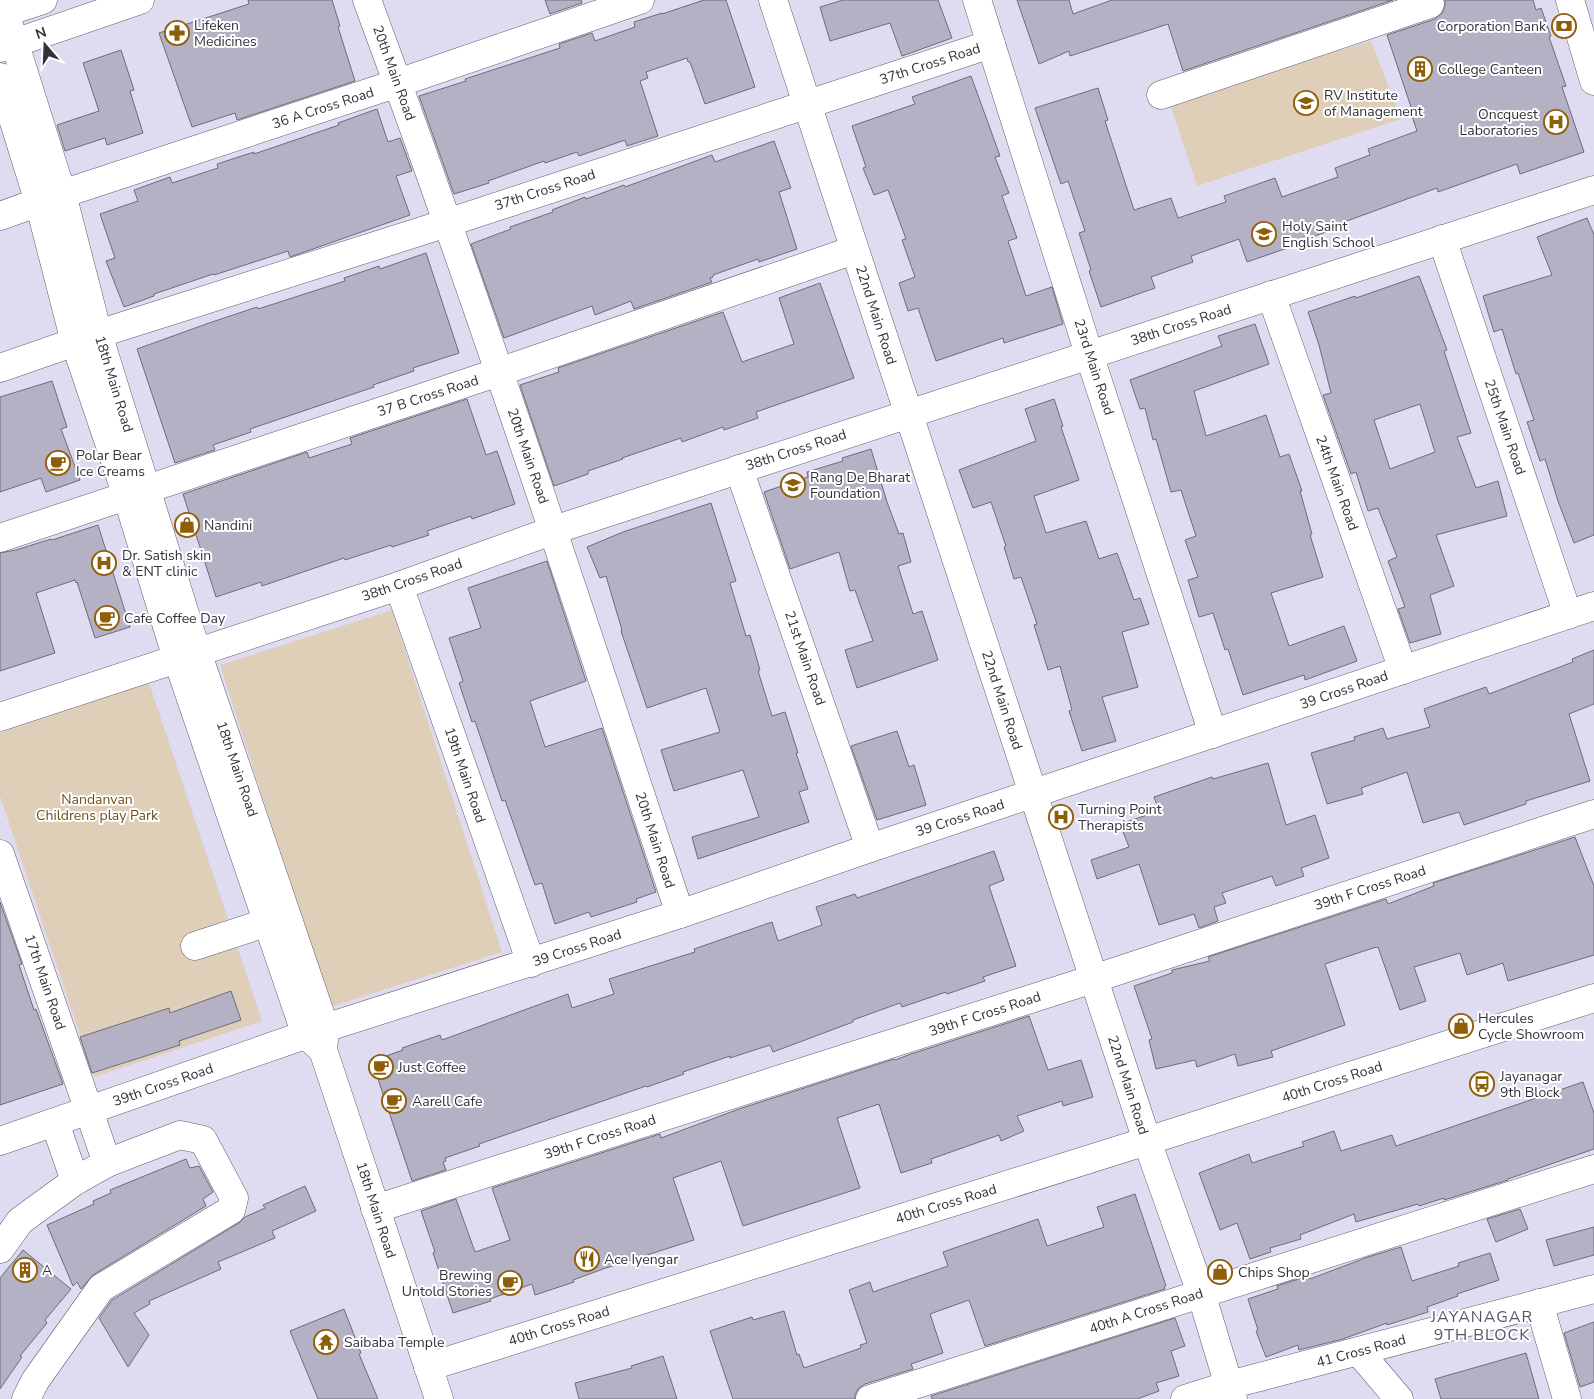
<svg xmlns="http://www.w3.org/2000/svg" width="1594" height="1399" viewBox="0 0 1594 1399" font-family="'Nunito Sans',sans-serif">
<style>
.green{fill:#dfcfb9}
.building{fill:#b4b1c5;stroke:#6f6b7e;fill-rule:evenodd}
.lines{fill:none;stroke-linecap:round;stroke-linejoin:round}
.minor-casing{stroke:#5f5c6e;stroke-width:29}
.major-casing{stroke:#5f5c6e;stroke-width:29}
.minor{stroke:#fff;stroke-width:28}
.major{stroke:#fff;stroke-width:28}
.labels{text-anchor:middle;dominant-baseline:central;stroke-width:4;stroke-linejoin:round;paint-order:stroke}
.poi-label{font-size:14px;fill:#33313a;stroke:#fff;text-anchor:start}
.street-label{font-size:14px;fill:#33313a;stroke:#fff}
.park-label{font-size:14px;fill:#724f19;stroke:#fff}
.quarter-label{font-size:16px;letter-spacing:1px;fill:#575466;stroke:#fff}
</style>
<rect width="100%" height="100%" fill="#dfdbf1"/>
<!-- green -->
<g class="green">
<polygon points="1338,37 1342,50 1371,41 1401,119 1197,186 1167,95"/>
<polygon points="392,610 502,952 330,1007 220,665"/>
<polygon points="149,683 262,1021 94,1077 0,796 0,733"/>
</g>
<!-- building -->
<g class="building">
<polygon points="248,0 332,0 340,26 338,27 355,81 237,120 235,113 192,127 159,33 249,4"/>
<polygon points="545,0 581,0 582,3 550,14"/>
<polygon points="704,0 726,0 755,87 705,104 690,62 688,62 687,58 646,72 648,78 640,81 658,136 627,146 625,140 579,156 577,152 545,163 544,161 488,181 489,183 454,194 419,96 466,81 465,79 560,48 559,44 592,33 595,41 635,27 634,22 662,13 662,14"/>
<polygon points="843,0 938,0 952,38 902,56 890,23 830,41 820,7"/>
<polygon points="1017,0 1069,0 1073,14 1112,0 1393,0 1183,71 1168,24 1070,56 1069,51 1039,64"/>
<polygon points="1445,0 1533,0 1536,10 1541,8 1551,36 1549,37 1566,86 1562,87 1584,152 1520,174 1517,164 1438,192 1437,188 1325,229 1326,232 1298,242 1299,244 1247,262 1239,239 1191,256 1193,262 1151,277 1155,288 1101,307 1089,271 1091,270 1079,233 1085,231 1068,181 1061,184 1035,108 1098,88 1108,120 1105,121 1134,210 1171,198 1178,218 1226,202 1224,196 1275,178 1282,197 1338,177 1335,168 1370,155 1368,149 1417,131 1410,110 1412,110 1387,35 1435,19 1442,13 1445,6"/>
<polygon points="121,50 134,90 130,91 143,133 107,145 105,138 65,151 57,125 99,111 83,63"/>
<polygon points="971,76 1000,156 995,157 1009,193 1002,196 1017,238 1008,241 1026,296 1052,287 1063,324 1004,343 1003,338 936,361 918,308 908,311 899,283 915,277 902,240 906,239 888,190 874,195 863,168 866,167 852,126 915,104 912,97"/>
<polygon points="377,109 388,142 400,138 412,171 396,176 410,215 290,257 288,251 214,275 213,274 154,294 154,296 124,307 106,261 115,258 100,214 138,201 134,190 170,177 172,183 218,168 217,164 254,152 254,154 339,125 338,123"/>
<polygon points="774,141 791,188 779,192 797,249 759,262 758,259 713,275 713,277 710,278 712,282 634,309 631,301 595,315 592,306 504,338 471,244 511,229 510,227 553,212 552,210 585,197 586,199 624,185 625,187 712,155 715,162"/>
<polygon points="1587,218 1594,235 1594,535 1574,543 1558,501 1545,459 1540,461 1527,422 1534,420 1518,373 1516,374 1502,329 1494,332 1483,296 1552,275 1537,237"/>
<polygon points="426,253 459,353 413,368 414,371 373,385 374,387 250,429 251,432 213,445 215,450 175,463 137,349 209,323 257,307 258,309 345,281 344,278 379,266 380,269"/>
<path d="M 1419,276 L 1447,350 L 1444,351 L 1471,433 L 1457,437 L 1476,488 L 1498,481 L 1507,516 L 1436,535 L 1454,586 L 1430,595 L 1441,634 L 1410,643 L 1398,609 L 1405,607 L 1388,561 L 1397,557 L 1378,508 L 1368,511 L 1356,472 L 1351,474 L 1323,395 L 1331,393 L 1319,345 L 1308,312 L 1355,296 L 1356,298 ZM 1420,404 L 1435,452 L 1390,469 L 1374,420 Z"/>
<polygon points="820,283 854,378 756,412 758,418 724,430 723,427 682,442 681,438 622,458 623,459 588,471 588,474 554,486 520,385 559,372 558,368 723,312 742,362 794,344 779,298"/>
<polygon points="1255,324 1269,364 1194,391 1206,436 1266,415 1280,457 1289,454 1302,491 1300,491 1312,534 1310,535 1323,577 1271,593 1289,646 1344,626 1357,661 1305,680 1304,675 1243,695 1228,649 1225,650 1213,613 1199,617 1188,580 1198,577 1185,540 1196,536 1181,490 1171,492 1156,439 1153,440 1145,408 1140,409 1130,380 1222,346 1218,336"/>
<polygon points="52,381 67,427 61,429 80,480 46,492 41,478 0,492 0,397"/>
<polygon points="467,399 486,455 497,451 515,504 472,519 471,516 427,531 429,535 392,547 391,545 345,560 344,558 262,586 261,582 216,597 183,494 307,452 309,458 352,444 350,438"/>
<polygon points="1054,399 1063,426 1061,427 1079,480 1034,496 1046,533 1086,521 1099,559 1117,553 1134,600 1140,598 1149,624 1122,632 1138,687 1102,697 1116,741 1082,751 1069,711 1072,710 1060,666 1048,670 1034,625 1037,624 1021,577 1014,579 1004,547 1006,546 991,502 973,508 959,470 1036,441 1025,409"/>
<polygon points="871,449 887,502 899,534 903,533 911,562 898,566 913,614 922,611 938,660 857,688 845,650 873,641 855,590 850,591 839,552 790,569 764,492 808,477 807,472 843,461 842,458"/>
<polygon points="711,503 736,581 730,583 746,636 750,635 760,670 758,671 772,716 785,712 798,753 796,753 808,789 799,792 809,822 698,859 692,837 759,817 743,770 674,791 661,750 720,732 706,688 647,708 621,631 622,630 606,576 600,578 587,547 623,532"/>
<polygon points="98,525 130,627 95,638 77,582 76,583 75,580 36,593 55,653 0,671 0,553 16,550 51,539 52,540"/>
<polygon points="547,561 586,681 530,701 545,747 602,728 656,892 636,899 637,902 591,917 589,912 555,924 542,883 535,885 505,800 502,801 475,721 472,722 459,683 463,681 449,638 481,628 468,588"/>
<polygon points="1594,650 1594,704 1569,714 1590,781 1526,801 1526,804 1464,825 1459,812 1423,823 1407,772 1361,788 1363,794 1327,804 1311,753 1355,740 1354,737 1383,728 1387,739 1430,727 1424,709 1486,687 1489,694 1573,662 1572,659"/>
<polygon points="897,731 909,767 914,765 926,805 877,820 851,746"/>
<polygon points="1268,763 1286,825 1315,815 1329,858 1301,868 1304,876 1276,886 1272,876 1222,893 1226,903 1214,907 1218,921 1199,928 1194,914 1159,925 1139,864 1097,879 1091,860 1129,847 1120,824 1159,811 1154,797 1212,777 1213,779"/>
<polygon points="1575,837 1594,886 1594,955 1508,981 1503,963 1467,975 1460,953 1414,967 1426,1001 1400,1010 1378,947 1373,948 1325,964 1345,1025 1271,1051 1273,1057 1238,1066 1235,1054 1197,1067 1195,1060 1156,1069 1149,1040 1152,1039 1134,986 1172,973 1172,970 1210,961 1208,957 1386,899 1388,904 1434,886 1433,883"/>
<polygon points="994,851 1004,880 989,886 1016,966 983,977 985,981 947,994 946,992 902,1007 900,1003 853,1020 853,1022 773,1052 770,1045 730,1058 730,1056 683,1072 684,1074 647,1087 646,1086 479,1144 480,1146 445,1158 446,1161 443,1162 446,1170 412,1181 372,1061 403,1050 402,1048 440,1035 442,1040 568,994 572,1008 614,994 609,979 695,952 694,949 772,922 778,941 822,925 816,907 855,894 857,898"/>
<polygon points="0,902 22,964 19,965 34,1010 36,1009 63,1084 0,1105"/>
<polygon points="231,991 241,1020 179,1041 180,1045 92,1073 80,1037 169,1008 170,1013"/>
<polygon points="1029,1016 1048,1070 1081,1060 1093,1097 1063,1106 1062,1101 1017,1116 1024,1131 1001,1141 999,1135 931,1159 932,1163 901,1173 879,1104 837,1118 860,1188 743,1226 721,1161 673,1178 694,1240 606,1268 573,1280 574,1282 535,1295 532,1284 490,1299 491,1301 453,1313 433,1253 435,1252 421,1211 456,1199 475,1252 510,1240 492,1188 660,1134 661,1138 739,1109 894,1059 895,1060 911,1054"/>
<polygon points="1583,1082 1594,1113 1594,1149 1508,1179 1508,1180 1444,1200 1444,1198 1419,1206 1418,1204 1356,1222 1354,1214 1300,1235 1301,1239 1270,1248 1271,1252 1250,1259 1237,1223 1220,1230 1199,1173 1249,1154 1252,1163 1304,1146 1302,1142 1334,1131 1341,1151 1392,1135 1396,1146"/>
<polygon points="186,1159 190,1168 199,1166 213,1192 203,1199 206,1206 93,1275 81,1289 77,1282 73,1286 47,1225 94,1204 93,1201 111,1193 110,1190"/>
<polygon points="305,1186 316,1211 272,1231 275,1238 218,1262 221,1269 149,1301 150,1304 134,1313 149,1335 128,1367 99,1318 112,1300 239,1223 245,1217 265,1208 263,1205"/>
<polygon points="1135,1194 1166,1286 1164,1287 1165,1289 985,1346 969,1300 930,1314 943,1353 911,1364 913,1369 865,1384 858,1389 855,1395 855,1399 733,1399 710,1331 752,1317 753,1320 784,1311 797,1355 799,1354 804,1368 861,1348 860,1345 867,1343 849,1290 870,1282 873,1292 948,1266 943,1252 1038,1219 1047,1246 1104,1227 1097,1207"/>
<polygon points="1520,1209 1528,1229 1496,1242 1487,1219"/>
<polygon points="1594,1227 1594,1255 1554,1266 1546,1240"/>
<polygon points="1401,1247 1412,1281 1459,1266 1458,1263 1490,1253 1499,1280 1457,1294 1458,1296 1427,1307 1428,1312 1387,1325 1387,1323 1343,1339 1299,1350 1298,1345 1266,1357 1256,1331 1258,1330 1248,1299 1278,1289 1277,1286 1308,1276 1310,1279 1368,1257"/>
<polygon points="23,1250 71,1289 45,1320 47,1323 20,1356 22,1357 0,1389 0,1278"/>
<polygon points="344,1309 361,1353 359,1354 378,1399 318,1399 290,1331"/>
<polygon points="1175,1318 1185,1346 1171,1351 1179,1376 1156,1383 1159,1391 1137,1399 932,1399 931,1396"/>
<polygon points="1594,1322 1594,1382 1580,1387 1564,1333"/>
<polygon points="1526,1353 1539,1399 1441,1399 1435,1379"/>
<polygon points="663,1356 677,1399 579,1399 575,1383 632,1368 631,1366"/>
</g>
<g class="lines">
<defs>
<g id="minor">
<path d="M 367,0 C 479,302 579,608 680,914"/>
<polyline points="773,0 1147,1141 1201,1293 1233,1399"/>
<polyline points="977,0 1089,354 1213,734"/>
<polyline points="1570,0 1594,81"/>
<polyline points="0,14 43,0"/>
<polyline points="0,48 140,0"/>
<polyline points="1161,95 1430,4 1428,0"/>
<polyline points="62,194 398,83 640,0"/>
<polyline points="0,216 39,202"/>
<polyline points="1442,239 1568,615"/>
<polyline points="1271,295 1403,670"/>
<polyline points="98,334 447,223 991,44"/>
<polyline points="0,368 75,342"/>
<polyline points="739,469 870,848"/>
<polyline points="0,538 499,372 854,250"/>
<polyline points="399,586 531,963"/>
<polyline points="0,717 399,586 554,530 1594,190"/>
<polyline points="0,854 107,1163"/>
<polyline points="195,946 268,922"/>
<polyline points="55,1123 75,1181"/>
<polyline points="0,1141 325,1028 680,914 870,848 1594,606"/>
<polyline points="375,1209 1093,979 1594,814"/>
<polyline points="0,1249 20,1221 75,1181 107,1163 180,1135 203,1140 234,1198 231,1210 101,1288 35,1381 26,1399"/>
<polyline points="1539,1303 1567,1399"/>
<polyline points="1359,1352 1399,1399"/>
<polyline points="428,1367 1147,1141 1594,998"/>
<polyline points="870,1399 1594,1169"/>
<polyline points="1185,1399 1229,1385 1594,1289"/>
</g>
<g id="major">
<polyline points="1,0 62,194 98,334 194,643 325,1028 323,1050 439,1399"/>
<polyline points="0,77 39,202 75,342 127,496 174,649 306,1035 323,1050"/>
</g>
</defs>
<!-- minor casing -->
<use href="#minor" class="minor-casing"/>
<!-- major casing -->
<use href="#major" class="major-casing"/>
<!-- minor -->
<use href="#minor" class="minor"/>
<!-- major -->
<use href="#major" class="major"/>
</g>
<!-- icons -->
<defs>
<symbol id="bank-ring" viewBox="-11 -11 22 22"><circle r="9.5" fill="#fff" stroke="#8e5f08" stroke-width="1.5"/><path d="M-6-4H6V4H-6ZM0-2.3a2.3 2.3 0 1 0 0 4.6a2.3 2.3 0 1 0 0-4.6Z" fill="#8e5f08"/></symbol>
<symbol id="pharmacy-ring" viewBox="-11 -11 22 22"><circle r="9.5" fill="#fff" stroke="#8e5f08" stroke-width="1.5"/><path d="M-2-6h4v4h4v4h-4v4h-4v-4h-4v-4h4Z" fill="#8e5f08"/></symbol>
<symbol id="building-ring" viewBox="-11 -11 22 22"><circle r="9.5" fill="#fff" stroke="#8e5f08" stroke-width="1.5"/><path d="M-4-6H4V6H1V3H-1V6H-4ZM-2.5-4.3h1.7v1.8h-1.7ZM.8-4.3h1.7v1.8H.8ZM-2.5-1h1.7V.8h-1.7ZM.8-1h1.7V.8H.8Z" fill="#8e5f08"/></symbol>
<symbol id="university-ring" viewBox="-11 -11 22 22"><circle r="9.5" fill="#fff" stroke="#8e5f08" stroke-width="1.5"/><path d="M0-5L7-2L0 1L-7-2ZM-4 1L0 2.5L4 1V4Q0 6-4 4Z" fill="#8e5f08"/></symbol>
<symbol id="hospital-ring" viewBox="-11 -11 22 22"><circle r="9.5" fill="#fff" stroke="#8e5f08" stroke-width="1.5"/><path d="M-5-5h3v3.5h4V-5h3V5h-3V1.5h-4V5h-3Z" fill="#8e5f08"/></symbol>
<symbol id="school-ring" viewBox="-11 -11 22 22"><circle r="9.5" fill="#fff" stroke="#8e5f08" stroke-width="1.5"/><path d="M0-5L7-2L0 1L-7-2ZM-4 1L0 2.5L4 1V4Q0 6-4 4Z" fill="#8e5f08"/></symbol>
<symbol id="cafe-ring" viewBox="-11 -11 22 22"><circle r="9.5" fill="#fff" stroke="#8e5f08" stroke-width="1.5"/><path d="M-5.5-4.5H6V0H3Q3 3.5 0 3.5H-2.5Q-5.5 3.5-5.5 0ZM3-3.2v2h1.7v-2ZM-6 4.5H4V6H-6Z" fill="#8e5f08"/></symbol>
<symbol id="shop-ring" viewBox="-11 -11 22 22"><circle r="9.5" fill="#fff" stroke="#8e5f08" stroke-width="1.5"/><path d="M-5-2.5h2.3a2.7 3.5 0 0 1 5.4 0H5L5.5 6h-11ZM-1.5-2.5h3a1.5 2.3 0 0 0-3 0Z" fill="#8e5f08"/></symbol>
<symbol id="bus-ring" viewBox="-11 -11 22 22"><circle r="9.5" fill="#fff" stroke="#8e5f08" stroke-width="1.5"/><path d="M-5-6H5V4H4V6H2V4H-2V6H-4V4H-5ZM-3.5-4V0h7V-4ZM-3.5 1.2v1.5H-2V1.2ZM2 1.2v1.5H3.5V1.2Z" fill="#8e5f08"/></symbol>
<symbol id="restaurant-ring" viewBox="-11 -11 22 22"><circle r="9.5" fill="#fff" stroke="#8e5f08" stroke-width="1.5"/><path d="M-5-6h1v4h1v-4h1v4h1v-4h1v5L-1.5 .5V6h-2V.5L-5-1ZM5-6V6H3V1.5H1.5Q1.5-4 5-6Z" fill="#8e5f08"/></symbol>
<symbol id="temple-ring" viewBox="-11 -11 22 22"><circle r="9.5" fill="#fff" stroke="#8e5f08" stroke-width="1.5"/><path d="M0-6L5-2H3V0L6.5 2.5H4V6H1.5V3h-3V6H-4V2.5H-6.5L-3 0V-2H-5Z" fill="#8e5f08"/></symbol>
</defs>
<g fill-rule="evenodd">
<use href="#bank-ring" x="1550" y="12" width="28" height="28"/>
<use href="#pharmacy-ring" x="163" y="19" width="28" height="28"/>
<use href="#building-ring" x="1406" y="55" width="28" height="28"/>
<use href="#university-ring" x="1292" y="89" width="28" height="28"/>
<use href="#hospital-ring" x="1542" y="108" width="28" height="28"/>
<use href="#school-ring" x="1250" y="220" width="28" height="28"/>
<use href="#cafe-ring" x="44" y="449" width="28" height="28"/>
<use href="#university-ring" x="779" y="471" width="28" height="28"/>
<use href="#shop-ring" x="173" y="511" width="28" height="28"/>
<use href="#hospital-ring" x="90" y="549" width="28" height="28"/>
<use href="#cafe-ring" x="93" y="604" width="28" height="28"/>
<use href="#hospital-ring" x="1047" y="803" width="28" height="28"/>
<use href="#shop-ring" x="1447" y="1012" width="28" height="28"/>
<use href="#cafe-ring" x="367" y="1053" width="28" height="28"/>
<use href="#bus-ring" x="1468" y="1070" width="28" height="28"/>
<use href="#cafe-ring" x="380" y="1087" width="28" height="28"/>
<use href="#restaurant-ring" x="573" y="1245" width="28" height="28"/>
<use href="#building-ring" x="11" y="1256" width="28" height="28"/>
<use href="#shop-ring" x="1206" y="1258" width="28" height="28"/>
<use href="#cafe-ring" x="496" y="1269" width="28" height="28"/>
<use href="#temple-ring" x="312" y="1328" width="28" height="28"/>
</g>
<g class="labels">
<!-- poi labels -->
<g class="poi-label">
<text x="194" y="25">Lifeken<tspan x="194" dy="16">Medicines</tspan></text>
<text x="1546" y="26" text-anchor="end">Corporation Bank</text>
<text x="1438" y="69">College Canteen</text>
<text x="1324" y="95">RV Institute<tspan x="1324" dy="16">of Management</tspan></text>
<text x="1538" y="114" text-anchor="end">Oncquest<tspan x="1538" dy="16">Laboratories</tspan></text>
<text x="1282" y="226">Holy Saint<tspan x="1282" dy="16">English School</tspan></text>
<text x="76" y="455">Polar Bear<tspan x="76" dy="16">Ice Creams</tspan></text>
<text x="810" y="477">Rang De Bharat<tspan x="810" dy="16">Foundation</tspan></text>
<text x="204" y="525">Nandini</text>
<text x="122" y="555">Dr. Satish skin<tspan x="122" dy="16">&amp; ENT clinic</tspan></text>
<text x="124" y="618">Cafe Coffee Day</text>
<text x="1078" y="809">Turning Point<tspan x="1078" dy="16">Therapists</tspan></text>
<text x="1478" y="1018">Hercules<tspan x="1478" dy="16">Cycle Showroom</tspan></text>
<text x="398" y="1067">Just Coffee</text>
<text x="1500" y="1076">Jayanagar<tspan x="1500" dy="16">9th Block</tspan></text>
<text x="412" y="1101">Aarell Cafe</text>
<text x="604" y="1259">Ace Iyengar</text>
<text x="42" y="1270">A</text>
<text x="1238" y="1272">Chips Shop</text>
<text x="492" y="1275" text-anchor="end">Brewing<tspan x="492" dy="16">Untold Stories</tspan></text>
<text x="344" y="1342">Saibaba Temple</text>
</g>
<!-- street labels -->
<g class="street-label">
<text transform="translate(930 64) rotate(-18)">37th Cross Road</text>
<text transform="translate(394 73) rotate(70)">20th Main Road</text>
<text transform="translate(323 108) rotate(-18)">36 A Cross Road</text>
<text transform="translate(545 190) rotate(-18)">37th Cross Road</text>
<text transform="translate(876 315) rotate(72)">22nd Main Road</text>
<text transform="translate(1181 325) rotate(-18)">38th Cross Road</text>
<text transform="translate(1094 367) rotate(72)">23rd Main Road</text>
<text transform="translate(114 384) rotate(73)">18th Main Road</text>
<text transform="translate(428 396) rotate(-18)">37 B Cross Road</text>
<text transform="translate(1505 427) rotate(71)">25th Main Road</text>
<text transform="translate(796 450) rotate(-18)">38th Cross Road</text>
<text transform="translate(528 456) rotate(71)">20th Main Road</text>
<text transform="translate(1337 483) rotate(70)">24th Main Road</text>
<text transform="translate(412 580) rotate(-19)">38th Cross Road</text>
<text transform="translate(805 658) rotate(71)">21st Main Road</text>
<text transform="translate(1344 690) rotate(-19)">39 Cross Road</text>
<text transform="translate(1002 700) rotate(72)">22nd Main Road</text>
<text transform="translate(237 769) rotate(71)">18th Main Road</text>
<text transform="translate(465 775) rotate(71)">19th Main Road</text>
<text transform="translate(960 818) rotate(-18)">39 Cross Road</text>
<text transform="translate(655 840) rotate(72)">20th Main Road</text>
<text transform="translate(1370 888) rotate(-18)">39th F Cross Road</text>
<text transform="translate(577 948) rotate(-18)">39 Cross Road</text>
<text transform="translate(45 982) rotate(71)">17th Main Road</text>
<text transform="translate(985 1014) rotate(-18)">39th F Cross Road</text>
<text transform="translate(1332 1082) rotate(-18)">40th Cross Road</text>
<text transform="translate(163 1085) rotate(-19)">39th Cross Road</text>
<text transform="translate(1128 1085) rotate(72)">22nd Main Road</text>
<text transform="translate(600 1137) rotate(-18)">39th F Cross Road</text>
<text transform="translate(946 1204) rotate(-17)">40th Cross Road</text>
<text transform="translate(376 1210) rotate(72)">18th Main Road</text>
<text transform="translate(1146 1311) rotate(-18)">40th A Cross Road</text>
<text transform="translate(559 1326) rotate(-17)">40th Cross Road</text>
<text transform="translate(1361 1351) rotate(-15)">41 Cross Road</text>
</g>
<!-- park labels -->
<g class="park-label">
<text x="97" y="799">Nandanvan<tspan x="97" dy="16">Childrens play Park</tspan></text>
</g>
<!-- quarter labels -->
<g class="quarter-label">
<text x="1482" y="1317">JAYANAGAR<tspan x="1482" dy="18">9TH BLOCK</tspan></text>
</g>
</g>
<!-- north arrow -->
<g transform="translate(45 45) rotate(341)" stroke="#ffffff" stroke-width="4" paint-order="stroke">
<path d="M0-4L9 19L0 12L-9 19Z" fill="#33313a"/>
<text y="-8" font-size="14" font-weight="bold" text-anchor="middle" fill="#33313a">N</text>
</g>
</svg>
